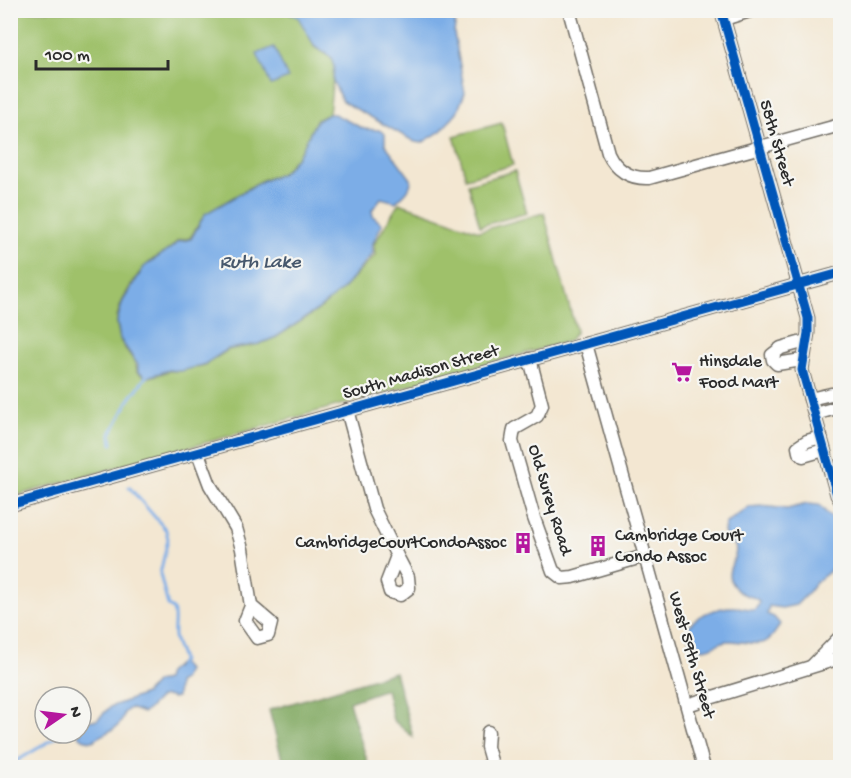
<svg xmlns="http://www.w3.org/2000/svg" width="851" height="778" viewBox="0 0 851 778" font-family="'Gochi Hand',sans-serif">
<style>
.green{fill:#9fc16a;stroke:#65764a;stroke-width:1.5}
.forest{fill:#7fa75e;stroke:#556944;stroke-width:1.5}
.water{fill:#7bade7;stroke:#536c89;stroke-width:1.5}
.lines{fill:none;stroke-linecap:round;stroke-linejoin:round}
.stream{stroke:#7bade7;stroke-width:3}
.minor-casing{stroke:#716d65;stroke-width:15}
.minor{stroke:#fff;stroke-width:12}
.cycleway-casing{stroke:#f6f6f2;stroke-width:13}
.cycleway{stroke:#0057b8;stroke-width:9}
.labels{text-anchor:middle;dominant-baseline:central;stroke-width:4.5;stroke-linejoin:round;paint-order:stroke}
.street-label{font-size:18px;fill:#2b2b2b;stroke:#f6f6f2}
.poi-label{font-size:18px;fill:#2b2b2b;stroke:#f6f6f2;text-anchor:start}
.water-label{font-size:20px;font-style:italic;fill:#47586d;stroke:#f6f6f2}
</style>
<rect width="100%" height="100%" fill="#f6f6f2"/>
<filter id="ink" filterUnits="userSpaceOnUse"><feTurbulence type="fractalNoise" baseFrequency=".0167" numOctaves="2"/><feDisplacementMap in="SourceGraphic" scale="12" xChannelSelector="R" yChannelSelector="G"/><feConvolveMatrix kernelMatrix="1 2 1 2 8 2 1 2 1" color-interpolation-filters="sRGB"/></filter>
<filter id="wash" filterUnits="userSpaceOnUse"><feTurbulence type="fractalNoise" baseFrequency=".008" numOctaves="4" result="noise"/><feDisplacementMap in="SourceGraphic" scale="24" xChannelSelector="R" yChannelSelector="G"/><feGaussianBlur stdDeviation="1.35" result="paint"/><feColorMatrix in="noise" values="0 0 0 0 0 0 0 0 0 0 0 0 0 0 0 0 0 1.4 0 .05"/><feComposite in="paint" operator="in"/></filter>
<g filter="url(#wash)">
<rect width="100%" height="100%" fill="#f3e7d2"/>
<!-- green -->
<g class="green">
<path d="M 11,11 L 286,11 L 298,17 L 305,26 L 314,47 L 331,58 L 334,67 L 329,114 L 316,120 L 301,151 L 288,167 L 280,174 L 262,180 L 205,214 L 190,238 L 177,241 C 171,251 160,254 151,261 C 137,272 114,308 117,325 C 118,330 119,335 120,339 C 124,351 137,359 137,372 L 147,378 L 170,371 L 181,371 L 205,365 L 228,350 L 260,344 L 277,337 L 317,311 L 342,290 L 375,255 L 374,244 L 399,203 L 479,231 L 544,213 L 576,331 L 569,341 L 11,497 Z"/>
<polygon points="502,123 513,165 466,178 454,136"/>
<polygon points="515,171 527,213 480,226 468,184"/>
</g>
<!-- forest -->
<polygon class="forest" points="395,672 413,737 393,720 386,689 349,702 369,767 284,767 269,710"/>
<!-- water -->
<g class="water">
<polygon points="287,11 457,11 454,33 465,93 457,112 441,131 422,143 415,142 342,101 333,81 334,67 331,57 315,47 298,17"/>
<polygon points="274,47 288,78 271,85 257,54"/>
<path d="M 329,114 L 334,114 L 364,129 L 379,130 L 385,134 L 385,144 L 411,179 C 412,189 403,195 396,202 L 381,198 L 372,210 L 373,216 L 382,224 L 372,245 L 373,253 L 342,290 L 317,310 L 276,337 L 259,344 L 228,349 L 205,364 L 181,371 L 169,370 L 147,377 L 138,371 L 138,365 L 120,339 L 117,321 L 123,301 L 144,267 L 174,246 L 178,242 L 191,239 L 205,214 L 262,181 L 281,174 L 288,168 L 301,151 L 316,121 Z"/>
<path d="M 807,504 L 819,505 L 840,527 L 840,556 L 829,572 L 816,582 L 808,593 L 796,605 L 782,608 L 769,606 L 767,614 L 774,617 L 780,624 C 765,655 752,640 728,641 C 717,641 710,653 697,647 C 692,644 687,637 688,631 C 690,615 722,606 735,607 C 742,607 748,609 754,610 L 758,606 L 759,601 C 752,595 743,596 737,590 C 718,570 740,563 735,545 L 727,540 L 724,532 L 725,524 L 749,507 L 762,506 L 787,509 Z"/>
<path d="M 180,662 L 187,670 L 183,680 L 178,683 L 177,697 L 173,698 C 156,691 157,706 143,713 L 130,708 L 124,713 C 122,731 104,731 93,741 C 85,740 81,740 77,733 L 81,733 L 81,721 L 97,720 L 110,707 L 145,694 L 156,682 L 166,680 L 168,673 Z"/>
</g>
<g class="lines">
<!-- stream -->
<g class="stream">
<polyline points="112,444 111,434 129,400 148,374"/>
<path d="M 129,487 L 166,530 L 168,539 L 160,574 L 168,606 L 173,609 C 176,618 173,626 174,636 C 175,644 180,652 182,661 L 179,664"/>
<polyline points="10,765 63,733"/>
</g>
</g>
</g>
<g filter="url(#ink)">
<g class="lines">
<defs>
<g id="minor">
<path d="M 569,10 L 608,153 C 616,170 630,179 649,178 L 840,125"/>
<polyline points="721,10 808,318 808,333 802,370 837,495 840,500"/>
<polyline points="724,19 753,10"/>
<polyline points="586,344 704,768"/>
<polyline points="530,359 542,405 537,416 514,429 512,441 534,518 553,571 562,578 573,577 645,556"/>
<polyline points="802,360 777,364 773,360 772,355 781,348 806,341"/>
<polyline points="810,399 831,394 837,395 840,399 836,408 815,414"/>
<polyline points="347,410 374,509 397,556 387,582 390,592 400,595 409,588 408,577 397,556"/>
<polyline points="821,437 807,441 798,447 799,452 803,456 824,450"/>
<polyline points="198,453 210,485 236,528 242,549 251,606 245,621 257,638 268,635 271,623 251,606"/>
<polyline points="10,505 840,273"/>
<polyline points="812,666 840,637"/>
<polyline points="687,705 840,658"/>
<polyline points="488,732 487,747 493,768"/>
</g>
</defs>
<!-- minor casing -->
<use href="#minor" class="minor-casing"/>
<!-- minor -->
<use href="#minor" class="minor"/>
<defs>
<g id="cycleway">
<polyline points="721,10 808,318 808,333 802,370 837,495 840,500"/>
<polyline points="10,505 840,273"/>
</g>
</defs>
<!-- cycleway casing -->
<use href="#cycleway" class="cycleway-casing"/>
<!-- cycleway -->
<use href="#cycleway" class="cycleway"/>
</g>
</g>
<!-- icons -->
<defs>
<symbol id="supermarket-bare" viewBox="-9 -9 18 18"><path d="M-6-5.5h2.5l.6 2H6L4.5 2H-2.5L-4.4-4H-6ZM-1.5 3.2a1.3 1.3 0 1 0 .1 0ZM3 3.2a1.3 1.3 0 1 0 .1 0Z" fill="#b5179e" stroke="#f6f6f2" stroke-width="2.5" paint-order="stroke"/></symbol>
<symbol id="building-bare" viewBox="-9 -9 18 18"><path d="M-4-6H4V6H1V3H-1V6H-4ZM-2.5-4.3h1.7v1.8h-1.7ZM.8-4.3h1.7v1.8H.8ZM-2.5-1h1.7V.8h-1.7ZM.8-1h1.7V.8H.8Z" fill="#b5179e" stroke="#f6f6f2" stroke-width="2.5" paint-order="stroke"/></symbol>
</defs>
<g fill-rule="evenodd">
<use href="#supermarket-bare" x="667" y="357" width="30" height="30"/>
<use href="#building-bare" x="508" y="528" width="30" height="30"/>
<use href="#building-bare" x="583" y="531" width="30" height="30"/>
</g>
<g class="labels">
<!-- street labels -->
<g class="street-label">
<text transform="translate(776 143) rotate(74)">58th Street</text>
<text transform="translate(421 373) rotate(-16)">South Madison Street</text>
<text transform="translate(549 500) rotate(73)">Old Surey Road</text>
<text transform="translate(691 655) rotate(74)">West 59th Street</text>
</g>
<!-- poi labels -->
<g class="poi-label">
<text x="699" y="362">Hinsdale<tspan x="699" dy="21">Food Mart</tspan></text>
<text x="615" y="536">Cambridge Court<tspan x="615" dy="21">Condo Assoc</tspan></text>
<text x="506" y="543" text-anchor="end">CambridgeCourtCondoAssoc</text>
</g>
<!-- water labels -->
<g class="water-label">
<text x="260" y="263">Ruth Lake</text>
</g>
</g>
<!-- margin -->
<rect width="851" height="778" fill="none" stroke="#f6f6f2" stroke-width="36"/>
<!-- north arrow -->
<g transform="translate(63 715) rotate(76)"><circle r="28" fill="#f6f6f2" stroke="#a5a5a2" stroke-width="1.5"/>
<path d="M0-4.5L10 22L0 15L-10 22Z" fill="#b5179e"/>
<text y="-9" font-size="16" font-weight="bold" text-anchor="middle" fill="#2b2b2b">N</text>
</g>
<!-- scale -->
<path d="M36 60v9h132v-9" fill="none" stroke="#2b2b2b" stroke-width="3"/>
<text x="45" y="60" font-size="18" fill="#2b2b2b" stroke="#f6f6f2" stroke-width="4.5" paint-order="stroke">100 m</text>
</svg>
